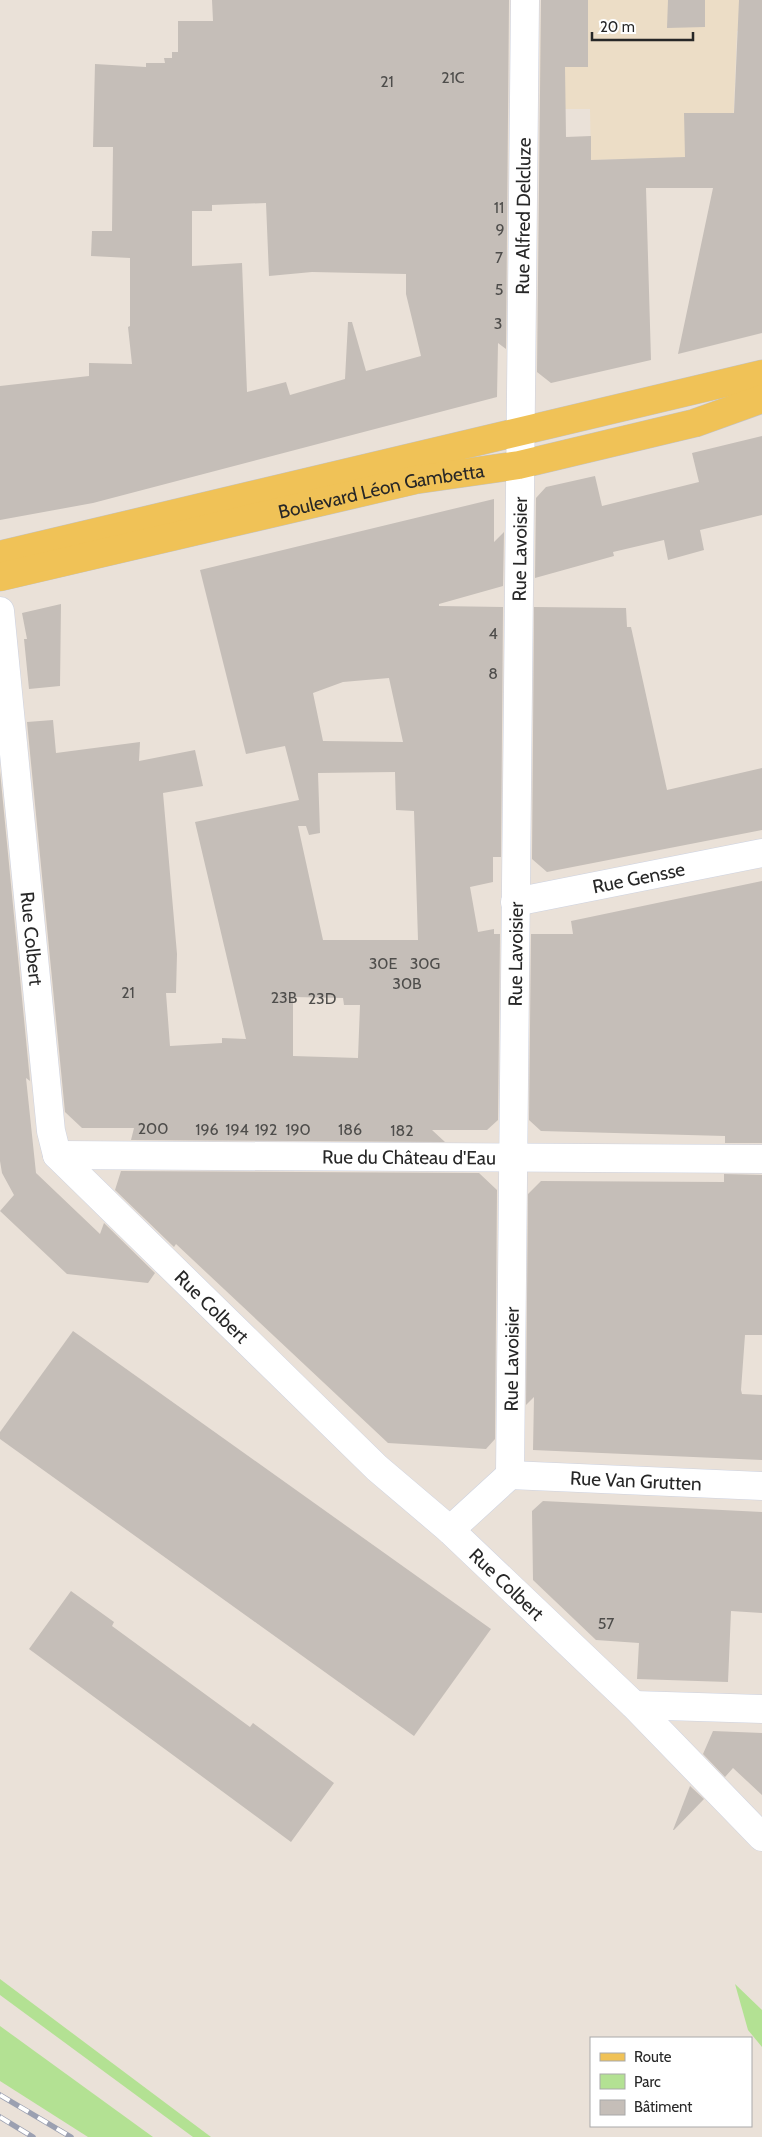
<svg xmlns="http://www.w3.org/2000/svg" width="762" height="2137" viewBox="0 0 762 2137" font-family="Cabin,sans-serif">
<style>
.education{fill:#ecddc6}
.green{fill:#b3e193}
.building{fill:#c5beb8;fill-rule:evenodd}
.lines{fill:none;stroke-linecap:round;stroke-linejoin:round}
.minor-casing{stroke:#cdd2e0;stroke-width:29}
.primary-casing{stroke:#c3c3c3;stroke-width:29}
.minor{stroke:#fff;stroke-width:28}
.primary{stroke:#f0c257;stroke-width:28}
.rail-casing{stroke:#9ba0b1;stroke-width:5.5}
.rail{stroke:#fff;stroke-width:4;stroke-dasharray:11;stroke-linecap:butt}
.labels{text-anchor:middle;dominant-baseline:central;stroke-width:4.5;stroke-linejoin:round;paint-order:stroke}
.number-label{font-size:16px;fill:#4e4d4b}
.street-label{font-size:19px;fill:#272727;stroke:#fff}
</style>
<rect width="100%" height="100%" fill="#eae1d8"/>
<!-- education -->
<polygon class="education" points="541,0 762,0 762,31 737,31 732,156 591,160 590,109 540,109"/>
<!-- green -->
<g class="green">
<polygon points="0,1979 211,2137 193,2137 0,1995"/>
<polygon points="735,1984 762,2010 762,2047 748,2030"/>
<polygon points="0,2026 153,2137 88,2137 0,2081"/>
</g>
<!-- building -->
<g class="building">
<path d="M 212,0 L 509,0 L 506,349 L 498,343 L 497,397 L 93,503 L 0,520 L 0,386 L 89,376 L 89,363 L 132,364 L 128,327 L 130,326 L 130,258 L 91,256 L 92,231 L 112,231 L 113,147 L 93,147 L 95,64 L 146,67 L 146,63 L 165,63 L 164,58 L 172,58 L 172,52 L 178,52 L 178,21 L 213,21 ZM 266,203 L 269,276 L 312,272 L 406,274 L 406,294 L 421,356 L 366,371 L 352,322 L 348,322 L 345,379 L 290,395 L 286,382 L 247,392 L 242,263 L 192,266 L 192,211 L 212,211 L 212,205 Z"/>
<polygon points="541,0 588,0 588,67 565,67 566,137 591,136 591,160 685,157 684,113 734,113 739,0 762,0 762,333 678,354 713,188 646,188 651,360 551,383 537,372"/>
<polygon points="668,0 705,0 705,27 667,28"/>
<polygon points="762,436 762,515 700,530 704,550 668,560 664,540 613,552 614,556 535,578 536,498 546,487 595,476 602,506 699,482 692,453"/>
<path d="M 494,499 L 494,542 L 504,532 L 503,586 L 439,604 L 439,606 L 503,607 L 501,857 L 493,857 L 493,882 L 470,887 L 478,932 L 494,929 L 494,934 L 500,934 L 498,1120 L 487,1130 L 432,1130 L 445,1142 L 131,1140 L 134,1128 L 82,1128 L 65,1112 L 27,722 L 53,720 L 56,753 L 140,742 L 139,761 L 195,750 L 203,786 L 163,793 L 177,954 L 176,993 L 166,993 L 170,1046 L 222,1043 L 222,1038 L 246,1039 L 195,822 L 299,800 L 285,746 L 246,754 L 200,570 ZM 389,678 L 403,742 L 323,741 L 313,693 L 343,682 ZM 395,772 L 396,810 L 414,811 L 418,940 L 323,940 L 298,826 L 306,826 L 309,835 L 320,833 L 318,773 ZM 293,997 L 343,998 L 344,1005 L 360,1005 L 358,1058 L 293,1056 Z"/>
<polygon points="61,604 60,686 29,689 24,639 27,639 22,613"/>
<polygon points="534,607 626,608 627,627 631,627 667,790 762,768 762,830 547,872 532,859"/>
<polygon points="0,771 30,1081 26,1078 36,1173 100,1234 104,1223 155,1273 148,1283 67,1274 0,1211 14,1195 2,1173 0,1161"/>
<polygon points="762,881 762,1143 725,1143 725,1136 541,1131 529,1120 531,934 573,934 571,921"/>
<polygon points="121,1171 479,1173 497,1190 495,1439 486,1449 388,1443 176,1244 174,1247 115,1190"/>
<polygon points="724,1174 762,1175 762,1335 745,1335 741,1390 742,1394 762,1395 762,1460 533,1450 534,1397 526,1405 528,1194 541,1181 724,1182"/>
<polygon points="73,1331 491,1629 414,1736 0,1439 0,1432"/>
<polygon points="543,1501 762,1512 762,1613 731,1611 728,1682 637,1679 639,1643 596,1640 533,1580 532,1511"/>
<polygon points="71,1591 114,1622 112,1626 250,1727 253,1723 334,1783 291,1842 29,1649"/>
<polygon points="713,1731 762,1733 762,1795 733,1768 725,1777 703,1754"/>
<polygon points="690,1786 704,1799 674,1830 673,1830"/>
</g>
<g class="lines">
<defs>
<g id="minor">
<path id="s1" d="M 0,611 L 51,1131 L 57,1155 L 377,1468 L 450,1530 L 634,1705 L 762,1837"/>
<path id="s2" d="M 515,902 L 762,853"/>
<path id="s3" d="M 57,1155 L 762,1159"/>
<path id="s4" d="M 510,1475 L 525,0"/>
<path id="s5" d="M 510,1475 L 762,1486"/>
<polyline points="450,1530 510,1475"/>
<polyline points="634,1705 762,1709"/>
</g>
<g id="primary">
<polyline points="0,555 762,374"/>
<path id="s6" d="M 0,577 L 415,480 L 519,465 L 695,423 L 762,399"/>
</g>
</defs>
<!-- minor casing -->
<use href="#minor" class="minor-casing"/>
<!-- primary casing -->
<use href="#primary" class="primary-casing"/>
<!-- minor -->
<use href="#minor" class="minor"/>
<!-- primary -->
<use href="#primary" class="primary"/>
<defs>
<g id="rail">
<polyline points="0,2095 71,2137"/>
<polyline points="0,2117 33,2137"/>
</g>
</defs>
<!-- rail casing -->
<use href="#rail" class="rail-casing"/>
<!-- rail -->
<use href="#rail" class="rail"/>
</g>
<g class="labels">
<!-- number labels -->
<g class="number-label">
<text x="453" y="77">21C</text>
<text x="387" y="81">21</text>
<text x="499" y="207">11</text>
<text x="500" y="229">9</text>
<text x="499" y="257">7</text>
<text x="499" y="289">5</text>
<text x="498" y="323">3</text>
<text x="493" y="633">4</text>
<text x="493" y="673">8</text>
<text x="383" y="963">30E</text>
<text x="425" y="963">30G</text>
<text x="407" y="983">30B</text>
<text x="128" y="992">21</text>
<text x="284" y="997">23B</text>
<text x="322" y="998">23D</text>
<text x="153" y="1128">200</text>
<text x="207" y="1129">196</text>
<text x="237" y="1129">194</text>
<text x="266" y="1129">192</text>
<text x="298" y="1129">190</text>
<text x="350" y="1129">186</text>
<text x="402" y="1130">182</text>
<text x="606" y="1623">57</text>
</g>
<!-- street labels -->
<g class="street-label">
<text stroke="none"><textPath href="#s4" startOffset="1259">Rue Alfred Delcluze</textPath></text>
<text stroke="none"><textPath href="#s6" startOffset="391">Boulevard Léon Gambetta</textPath></text>
<text stroke="none"><textPath href="#s4" startOffset="926">Rue Lavoisier</textPath></text>
<text stroke="none"><textPath href="#s2" startOffset="126">Rue Gensse</textPath></text>
<text stroke="none"><textPath href="#s1" startOffset="329">Rue Colbert</textPath></text>
<text stroke="none"><textPath href="#s4" startOffset="521">Rue Lavoisier</textPath></text>
<text stroke="none"><textPath href="#s3" startOffset="352">Rue du Château d'Eau</textPath></text>
<text stroke="none"><textPath href="#s1" startOffset="764">Rue Colbert</textPath></text>
<text stroke="none"><textPath href="#s4" startOffset="116">Rue Lavoisier</textPath></text>
<text stroke="none"><textPath href="#s5" startOffset="126">Rue Van Grutten</textPath></text>
<text stroke="none"><textPath href="#s1" startOffset="1169">Rue Colbert</textPath></text>
</g>
</g>
<!-- legend -->
<rect x="590" y="2037" width="162" height="90" fill="#ffffff" stroke="#a9a9a9"/>
<rect x="600" y="2053" width="25" height="8" fill="#f0c257" stroke="#a9a9a9"/>
<text x="634" y="2062" font-size="15" fill="#272727">Route</text>
<rect x="600" y="2074" width="25" height="15" fill="#b3e193" stroke="#a9a9a9"/>
<text x="634" y="2087" font-size="15" fill="#272727">Parc</text>
<rect x="600" y="2100" width="25" height="15" fill="#c5beb8" stroke="#a9a9a9"/>
<text x="634" y="2112" font-size="15" fill="#272727">Bâtiment</text>
<!-- scale -->
<path d="M592 32v8h101v-8" fill="none" stroke="#272727" stroke-width="2.5"/>
<text x="600" y="32" font-size="15" fill="#272727" stroke="#ffffff" stroke-width="4" paint-order="stroke">20 m</text>
</svg>
